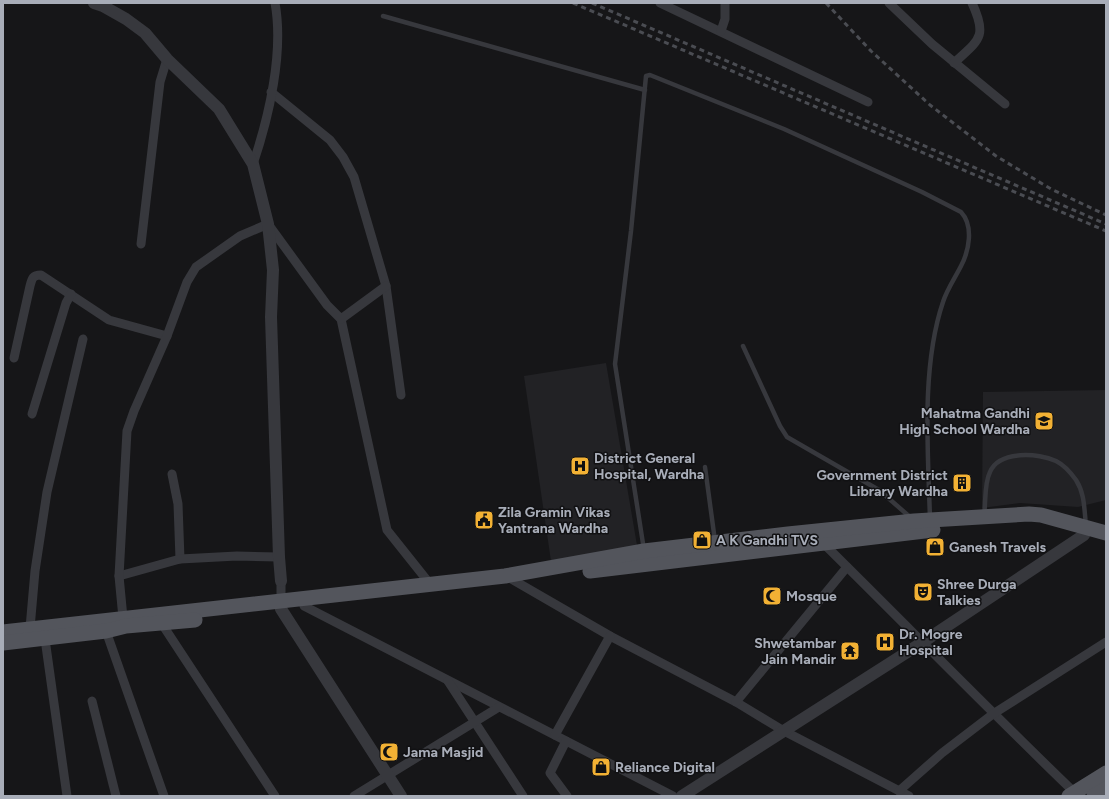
<svg xmlns="http://www.w3.org/2000/svg" width="1109" height="799" viewBox="0 0 1109 799" font-family="Figtree,sans-serif">
<style>
.built{fill:#222225}
.lines{fill:none;stroke-linecap:round;stroke-linejoin:round}
.service{stroke:#37383d;stroke-width:4.5}
.minor{stroke:#37383d;stroke-width:9}
.tertiary{stroke:#37383d;stroke-width:12}
.primary{stroke:#53555c;stroke-width:15}
.rail{stroke:#4a4c52;stroke-width:3;stroke-dasharray:5 4;stroke-linecap:butt}
.labels{text-anchor:middle;dominant-baseline:central;stroke-width:3;stroke-linejoin:round;paint-order:stroke}
.poi-label{font-size:14px;font-weight:bold;fill:#a8adb8;stroke:#111113;text-anchor:start}
</style>
<rect width="100%" height="100%" fill="#161618"/>
<!-- built -->
<g class="built">
<polygon points="606,363 639,557 552,568 524,376"/>
<polygon points="1106,390 1106,500 1078,507 1020,503 982,508 983,392"/>
</g>
<g class="lines">
<!-- service -->
<g class="service">
<polyline points="383,16 645,90"/>
<polyline points="743,346 780,426 787,437 879,490 910,517"/>
<polyline points="705,467 715,541"/>
<path d="M 984,515 C 986,502 984,484 990,472 C 999,450 1039,453 1056,461 C 1064,465 1071,473 1076,480 C 1085,494 1084,509 1086,525"/>
<path d="M 644,550 L 615,364 L 631,231 L 646,76 L 650,75 L 784,129 L 922,192 L 961,212 C 974,226 969,251 961,266 C 955,278 947,289 943,302 C 921,367 928,451 930,519"/>
</g>
<!-- minor -->
<g class="minor">
<polyline points="660,3 868,102"/>
<polyline points="889,3 932,44 1005,104"/>
<polyline points="721,31 725,19 725,3"/>
<path d="M 954,63 C 979,40 988,37 972,3"/>
<polyline points="271,92 330,140 343,157 354,177 386,286 401,395"/>
<path d="M 253,164 C 269,117 284,52 275,3"/>
<polyline points="141,244 160,82 167,59"/>
<polyline points="341,319 387,530 430,584"/>
<path d="M 14,358 L 30,286 C 32,278 33,275 41,275 L 109,320 L 167,336"/>
<polyline points="32,414 66,303 71,294"/>
<polyline points="172,474 178,504 180,559"/>
<path d="M 823,543 C 907,626 989,710 1074,792"/>
<polyline points="119,576 180,559 237,556 279,557"/>
<polyline points="506,576 610,636 736,702 784,731 909,796"/>
<polyline points="281,606 281,581"/>
<polyline points="304,606 673,796"/>
<polyline points="123,618 119,576 127,431 134,411 167,336 187,282 196,267 240,236 268,224 327,305 341,319 386,286"/>
<polyline points="162,624 275,796"/>
<polyline points="30,628 35,571 47,492 83,339"/>
<polyline points="106,631 164,796"/>
<polyline points="45,639 67,796"/>
<polyline points="448,681 523,796"/>
<polyline points="92,701 116,796"/>
<polyline points="736,702 847,567"/>
<polyline points="555,735 610,636"/>
<polyline points="566,741 550,773 567,796"/>
<polyline points="899,791 942,753 993,714 1106,642"/>
<polyline points="354,796 499,707"/>
</g>
<!-- tertiary -->
<g class="tertiary">
<polyline points="94,3 103,6 126,19 145,33 167,59 219,109 253,164 268,224 273,270 271,317 279,557 281,581"/>
<polyline points="281,609 401,796"/>
<polyline points="682,796 923,642 1084,535"/>
</g>
<!-- primary -->
<g class="primary">
<polyline points="590,571 933,530"/>
<polyline points="3,632 505,576 644,551 788,534 914,521 1029,514 1041,515 1106,533"/>
<polyline points="3,643 106,631 126,626 195,620"/>
<polyline points="1069,796 1106,773"/>
<polyline points="1094,796 1106,789"/>
</g>
<!-- rail -->
<g class="rail">
<polyline points="573,3 1106,231"/>
<polyline points="592,3 1106,224"/>
<polyline points="826,3 871,51 930,105 996,156 1051,189 1106,215"/>
</g>
</g>
<!-- icons -->
<defs>
<symbol id="school-square" viewBox="-11 -11 22 22"><rect x="-9" y="-9" width="18" height="18" rx="4" fill="#f2b134" stroke="#111113"/><path d="M0-5L7-2L0 1L-7-2ZM-4 1L0 2.5L4 1V4Q0 6-4 4Z" fill="#111"/></symbol>
<symbol id="hospital-square" viewBox="-11 -11 22 22"><rect x="-9" y="-9" width="18" height="18" rx="4" fill="#f2b134" stroke="#111113"/><path d="M-5-5h3v3.5h4V-5h3V5h-3V1.5h-4V5h-3Z" fill="#111"/></symbol>
<symbol id="building-square" viewBox="-11 -11 22 22"><rect x="-9" y="-9" width="18" height="18" rx="4" fill="#f2b134" stroke="#111113"/><path d="M-4-6H4V6H1V3H-1V6H-4ZM-2.5-4.3h1.7v1.8h-1.7ZM.8-4.3h1.7v1.8H.8ZM-2.5-1h1.7V.8h-1.7ZM.8-1h1.7V.8H.8Z" fill="#111"/></symbol>
<symbol id="civic-square" viewBox="-11 -11 22 22"><rect x="-9" y="-9" width="18" height="18" rx="4" fill="#f2b134" stroke="#111113"/><path d="M-.6-6.5H3V-4.5H.6V-3L4-1V1h2V6H-6V1h2V-1L-.6-3ZM-1.2 2.5V6h2.4V2.5Z" fill="#111"/></symbol>
<symbol id="shop-square" viewBox="-11 -11 22 22"><rect x="-9" y="-9" width="18" height="18" rx="4" fill="#f2b134" stroke="#111113"/><path d="M-5-2.5h2.3a2.7 3.5 0 0 1 5.4 0H5L5.5 6h-11ZM-1.5-2.5h3a1.5 2.3 0 0 0-3 0Z" fill="#111"/></symbol>
<symbol id="theatre-square" viewBox="-11 -11 22 22"><rect x="-9" y="-9" width="18" height="18" rx="4" fill="#f2b134" stroke="#111113"/><path d="M-5-5.5Q0-4 5-5.5V0Q5 5 0 6Q-5 5-5 0ZM-3.3-2.5H-1v1.5H-3.3ZM1-2.5H3.3v1.5H1ZM-2.8 1Q0 5.5 2.8 1Z" fill="#111"/></symbol>
<symbol id="mosque-square" viewBox="-11 -11 22 22"><rect x="-9" y="-9" width="18" height="18" rx="4" fill="#f2b134" stroke="#111113"/><path d="M3.5-4.9A6 6 0 1 0 3.5 4.9A5 5 0 1 1 3.5-4.9Z" fill="#111"/></symbol>
<symbol id="temple-square" viewBox="-11 -11 22 22"><rect x="-9" y="-9" width="18" height="18" rx="4" fill="#f2b134" stroke="#111113"/><path d="M0-6L5-2H3V0L6.5 2.5H4V6H1.5V3h-3V6H-4V2.5H-6.5L-3 0V-2H-5Z" fill="#111"/></symbol>
</defs>
<g fill-rule="evenodd">
<use href="#school-square" x="1033" y="410" width="22" height="22"/>
<use href="#hospital-square" x="569" y="455" width="22" height="22"/>
<use href="#building-square" x="951" y="472" width="22" height="22"/>
<use href="#civic-square" x="473" y="509" width="22" height="22"/>
<use href="#shop-square" x="691" y="529" width="22" height="22"/>
<use href="#shop-square" x="924" y="536" width="22" height="22"/>
<use href="#theatre-square" x="912" y="581" width="22" height="22"/>
<use href="#mosque-square" x="761" y="585" width="22" height="22"/>
<use href="#hospital-square" x="874" y="631" width="22" height="22"/>
<use href="#temple-square" x="839" y="640" width="22" height="22"/>
<use href="#mosque-square" x="378" y="741" width="22" height="22"/>
<use href="#shop-square" x="590" y="756" width="22" height="22"/>
</g>
<g class="labels">
<!-- poi labels -->
<g class="poi-label">
<text x="1030" y="413" text-anchor="end">Mahatma Gandhi<tspan x="1030" dy="16">High School Wardha</tspan></text>
<text x="594" y="458">District General<tspan x="594" dy="16">Hospital, Wardha</tspan></text>
<text x="948" y="475" text-anchor="end">Government District<tspan x="948" dy="16">Library Wardha</tspan></text>
<text x="498" y="512">Zila Gramin Vikas<tspan x="498" dy="16">Yantrana Wardha</tspan></text>
<text x="716" y="540">A K Gandhi TVS</text>
<text x="949" y="547">Ganesh Travels</text>
<text x="937" y="584">Shree Durga<tspan x="937" dy="16">Talkies</tspan></text>
<text x="786" y="596">Mosque</text>
<text x="899" y="634">Dr. Mogre<tspan x="899" dy="16">Hospital</tspan></text>
<text x="836" y="643" text-anchor="end">Shwetambar<tspan x="836" dy="16">Jain Mandir</tspan></text>
<text x="403" y="752">Jama Masjid</text>
<text x="615" y="767">Reliance Digital</text>
</g>
</g>
<!-- border -->
<rect width="1109" height="799" fill="none" stroke="#a8adb8" stroke-width="8"/>
</svg>
